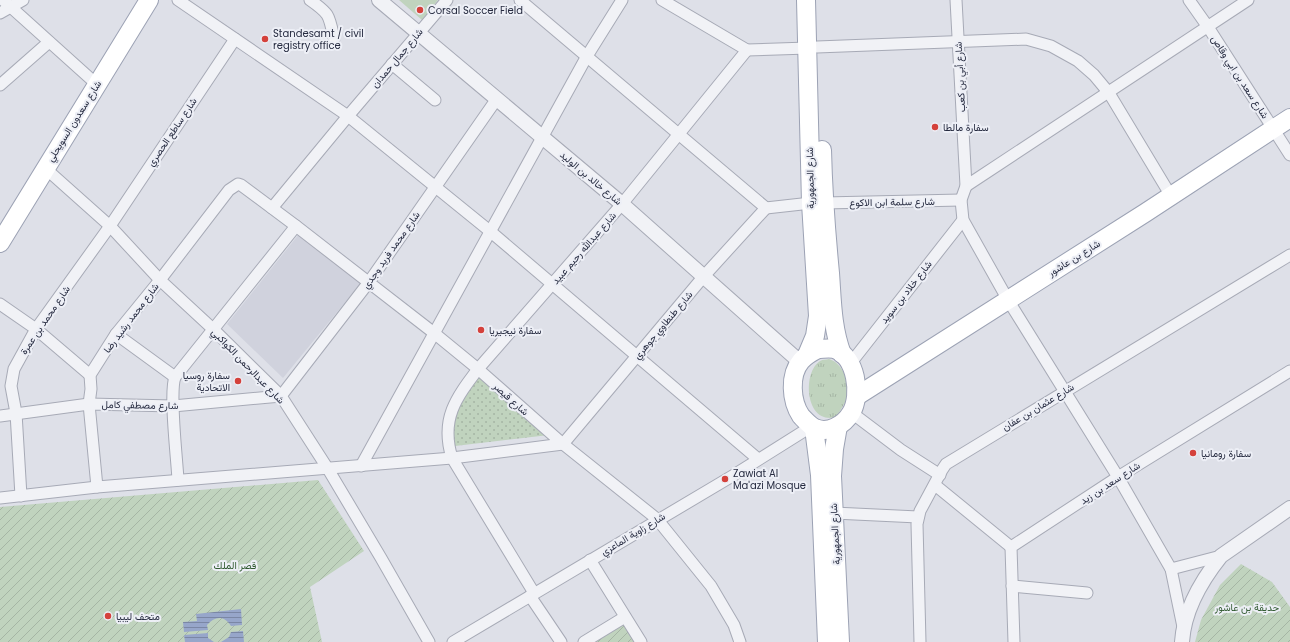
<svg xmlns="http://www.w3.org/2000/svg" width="1290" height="642" viewBox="0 0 1290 642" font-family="Poppins,Vazirmatn,sans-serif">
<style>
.built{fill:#d0d2dd}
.grass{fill:url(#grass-tufts)}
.park{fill:url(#park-dots)}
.garden{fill:url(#garden-furrows)}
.pitch{fill:#c0d3be}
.water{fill:url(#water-rules)}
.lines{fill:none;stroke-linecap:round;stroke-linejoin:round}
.minor-casing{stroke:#a7aab6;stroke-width:13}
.tertiary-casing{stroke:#a7aab6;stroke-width:16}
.primary-casing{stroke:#9ca2b4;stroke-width:20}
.minor{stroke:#f1f2f6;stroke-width:11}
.tertiary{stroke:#f1f2f6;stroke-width:14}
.primary{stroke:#fff;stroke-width:18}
.poi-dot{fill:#d4413b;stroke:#edeff6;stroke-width:1.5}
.labels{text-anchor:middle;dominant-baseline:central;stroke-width:4;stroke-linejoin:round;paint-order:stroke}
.poi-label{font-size:10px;fill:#262b40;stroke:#edeff6;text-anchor:start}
.street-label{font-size:10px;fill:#262b40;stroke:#edeff6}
.park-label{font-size:10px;fill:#335c33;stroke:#edeff6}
</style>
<defs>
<pattern id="grass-tufts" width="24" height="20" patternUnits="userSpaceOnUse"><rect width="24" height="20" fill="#c0d3be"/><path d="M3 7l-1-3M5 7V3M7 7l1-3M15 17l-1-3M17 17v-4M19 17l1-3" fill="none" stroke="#a5b5a4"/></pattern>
<pattern id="park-dots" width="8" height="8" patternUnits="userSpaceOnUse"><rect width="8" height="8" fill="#c0d3be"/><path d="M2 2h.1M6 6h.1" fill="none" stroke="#a5b5a4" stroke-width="1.8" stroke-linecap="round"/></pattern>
<pattern id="garden-furrows" width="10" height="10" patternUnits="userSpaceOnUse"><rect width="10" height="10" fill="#c0d3be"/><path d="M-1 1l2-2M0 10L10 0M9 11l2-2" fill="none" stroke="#a5b5a4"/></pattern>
<pattern id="water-rules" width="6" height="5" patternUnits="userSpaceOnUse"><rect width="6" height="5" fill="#97a6ca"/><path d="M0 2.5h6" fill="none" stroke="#7b87a5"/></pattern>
</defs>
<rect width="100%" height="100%" fill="#dee0e8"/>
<!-- built -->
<polygon class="built" points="299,234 361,283 283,378 227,324"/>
<!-- grass -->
<path class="grass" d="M 829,359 C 842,363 850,381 848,394 C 847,400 843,406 840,411 C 837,415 835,418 830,418 C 805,418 803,372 820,361 C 823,359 826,360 829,359 Z"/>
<!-- park -->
<polygon class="park" points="479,377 549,435 455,446 451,428 459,400"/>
<!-- garden -->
<g class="garden">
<polygon points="318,480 364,551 310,587 322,642 0,642 0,507"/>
<polygon points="1241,564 1272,582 1290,607 1290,642 1195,642 1201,620 1220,585"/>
<polygon points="624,622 636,642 591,642"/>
</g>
<!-- pitch -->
<polygon class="pitch" points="399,0 438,0 422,20"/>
<!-- water -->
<g class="water">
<path d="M 241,609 L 242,625 L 231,626 C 224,615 215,616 207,625 L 208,630 L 184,632 L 183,622 L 197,621 L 196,614 Z"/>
<polygon points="243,631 244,642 221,642 229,637 231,632"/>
<polygon points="208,633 208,638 214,642 185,642 184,635"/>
</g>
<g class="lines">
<defs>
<g id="minor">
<polyline points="3,0 93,81"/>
<polyline points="178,0 348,116 491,232 758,459"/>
<path d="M 310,0 C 330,14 329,15 334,39"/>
<polyline points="520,0 766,208"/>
<polyline points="662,0 747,50 808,48"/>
<polyline points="956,0 966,186 961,200 963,220 1008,300 1118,477 1171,569 1183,627"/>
<polyline points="1189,0 1208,27 1290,155"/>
<polyline points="0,13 23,0"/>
<polyline points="817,47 1026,39 1051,46 1078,61 1094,75 1109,93 1171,196"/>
<polyline points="392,64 435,100"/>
<polyline points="0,85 49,42"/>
<polyline points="45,168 110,226 160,280 214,330 281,396 328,469 381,558 429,642"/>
<polyline points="966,186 1248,0"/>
<polyline points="824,203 961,200"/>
<polyline points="272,208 348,116 447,0"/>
<polyline points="766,208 811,203"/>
<polyline points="0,304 36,329 90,375"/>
<polyline points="116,334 175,377"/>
<polyline points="850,364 963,220"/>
<polyline points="852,413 901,450 940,475"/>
<polyline points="0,416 89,404 173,406 281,396 369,282 496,100"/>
<polyline points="361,466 587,56 622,0"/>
<path d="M 178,480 C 177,459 169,393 175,377 L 296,226"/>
<polyline points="935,485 1011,547"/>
<polyline points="97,487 89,404 91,389 90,375 116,334 160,280 229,190 238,184 241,185 296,226 434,333 478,369 563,444 657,519 711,586 734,625 740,642"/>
<polyline points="21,496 16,413 11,386 14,369 36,329 110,226 235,39"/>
<polyline points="0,498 97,487 452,458 563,444 704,276 766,208"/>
<polyline points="834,513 918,517"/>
<polyline points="590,560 641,642"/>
<polyline points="1171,569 1221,556"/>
<polyline points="1012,586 1087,593"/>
<path d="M 534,593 L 452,458 C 440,419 456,398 478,369 L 622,204 L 747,50"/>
<polyline points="530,596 561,642"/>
<polyline points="453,642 734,475 812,426"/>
<polyline points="584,642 625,617"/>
<polyline points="920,642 917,524 920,511 942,470 946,464 1290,255"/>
<polyline points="1014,642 1011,547 1118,477 1290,371"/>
</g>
<g id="tertiary">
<polyline points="379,0 622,204 800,362"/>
<path d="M 1182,642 C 1184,610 1201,581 1221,556 L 1290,508"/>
</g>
<g id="primary">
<polyline points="806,0 811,203 818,316 815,336 807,355"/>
<path d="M 822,150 C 823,191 826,232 830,273 C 832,300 832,328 842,354"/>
<polyline points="0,243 149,0"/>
<path d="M 818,349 C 823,349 829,348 834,349 C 856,356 862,395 851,413 C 844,425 828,434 815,428 C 810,426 804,419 801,416 C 791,401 789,375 801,361 C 806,355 812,352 818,349 Z"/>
<polyline points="857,396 1145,213 1290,118"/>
<polyline points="838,426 834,449 832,476 840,642"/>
<polyline points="814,428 820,475 827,642"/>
</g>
</defs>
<!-- minor casing -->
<use href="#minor" class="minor-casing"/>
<!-- tertiary casing -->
<use href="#tertiary" class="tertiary-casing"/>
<!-- primary casing -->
<use href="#primary" class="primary-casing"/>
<!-- minor -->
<use href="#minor" class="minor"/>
<!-- tertiary -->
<use href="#tertiary" class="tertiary"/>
<!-- primary -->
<use href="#primary" class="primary"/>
</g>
<!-- markers -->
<g class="poi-dot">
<circle cx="420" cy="10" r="4"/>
<circle cx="265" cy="39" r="4"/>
<circle cx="935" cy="127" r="4"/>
<circle cx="481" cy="330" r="4"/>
<circle cx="238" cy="381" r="4"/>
<circle cx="1193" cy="453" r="4"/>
<circle cx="725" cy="479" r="4"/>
<circle cx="108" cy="616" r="4"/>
</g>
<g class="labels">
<!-- poi labels -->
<g class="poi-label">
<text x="428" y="10">Corsal Soccer Field</text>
<text x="273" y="33">Standesamt / civil<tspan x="273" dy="12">registry office</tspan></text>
<text x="943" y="127">سفارة مالطا</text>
<text x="489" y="330">سفارة نيجيريا</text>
<text x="230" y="375" text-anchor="end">سفارة روسيا<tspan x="230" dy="12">الاتحادية</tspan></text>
<text x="1201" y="453">سفارة رومانيا</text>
<text x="733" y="473">Zawiat Al<tspan x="733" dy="12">Ma'azi Mosque</tspan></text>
<text x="116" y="616">متحف ليبيا</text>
</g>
<!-- street labels -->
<g class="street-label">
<text transform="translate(397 58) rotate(-50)">شارع جمال حمدان</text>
<text transform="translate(960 77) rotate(-93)">شارع أبي بن كعب</text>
<text transform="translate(1240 77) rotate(57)">شارع سعد بن ابي وقاص</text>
<text transform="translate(74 121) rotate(-58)">شارع سعدون السويحلي</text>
<text transform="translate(172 132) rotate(-56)">شارع ساطع الحصري</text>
<text transform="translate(591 178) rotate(40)">شارع خالد بن الوليد</text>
<text transform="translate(810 178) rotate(-91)">شارع الجمهورية</text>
<text transform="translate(892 202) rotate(-1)">شارع سلمة ابن الاكوع</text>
<text transform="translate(584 248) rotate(-49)">شارع عبدالله رحيم عبيد</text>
<text transform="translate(391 250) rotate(-55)">شارع محمد فريد وجدي</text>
<text transform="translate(1074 258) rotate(-32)">شارع بن عاشور</text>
<text transform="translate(906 292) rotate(-52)">شارع خلاد بن سويد</text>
<text transform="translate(131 318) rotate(-53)">شارع محمد رشيد رضا</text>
<text transform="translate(45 320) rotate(-56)">شارع محمد بن عمرة</text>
<text transform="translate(663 325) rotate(-50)">شارع طنطاوي جوهري</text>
<text transform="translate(248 366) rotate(46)">شارع عبدالرحمن الكواكبي</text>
<text transform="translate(511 399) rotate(42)">شارع قيصر</text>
<text transform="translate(140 405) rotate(1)">شارع مصطفي كامل</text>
<text transform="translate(1038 407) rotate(-31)">شارع عثمان بن عفان</text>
<text transform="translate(1110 483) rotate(-33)">شارع سعد بن زيد</text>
<text transform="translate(633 534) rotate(-31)">شارع زاوية الماعزي</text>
<text transform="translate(835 534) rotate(-93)">شارع الجمهورية</text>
</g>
<!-- park labels -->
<g class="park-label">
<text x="235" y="565">قصر الملك</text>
<text x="1247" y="607">حديقة بن عاشور</text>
</g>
</g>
</svg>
